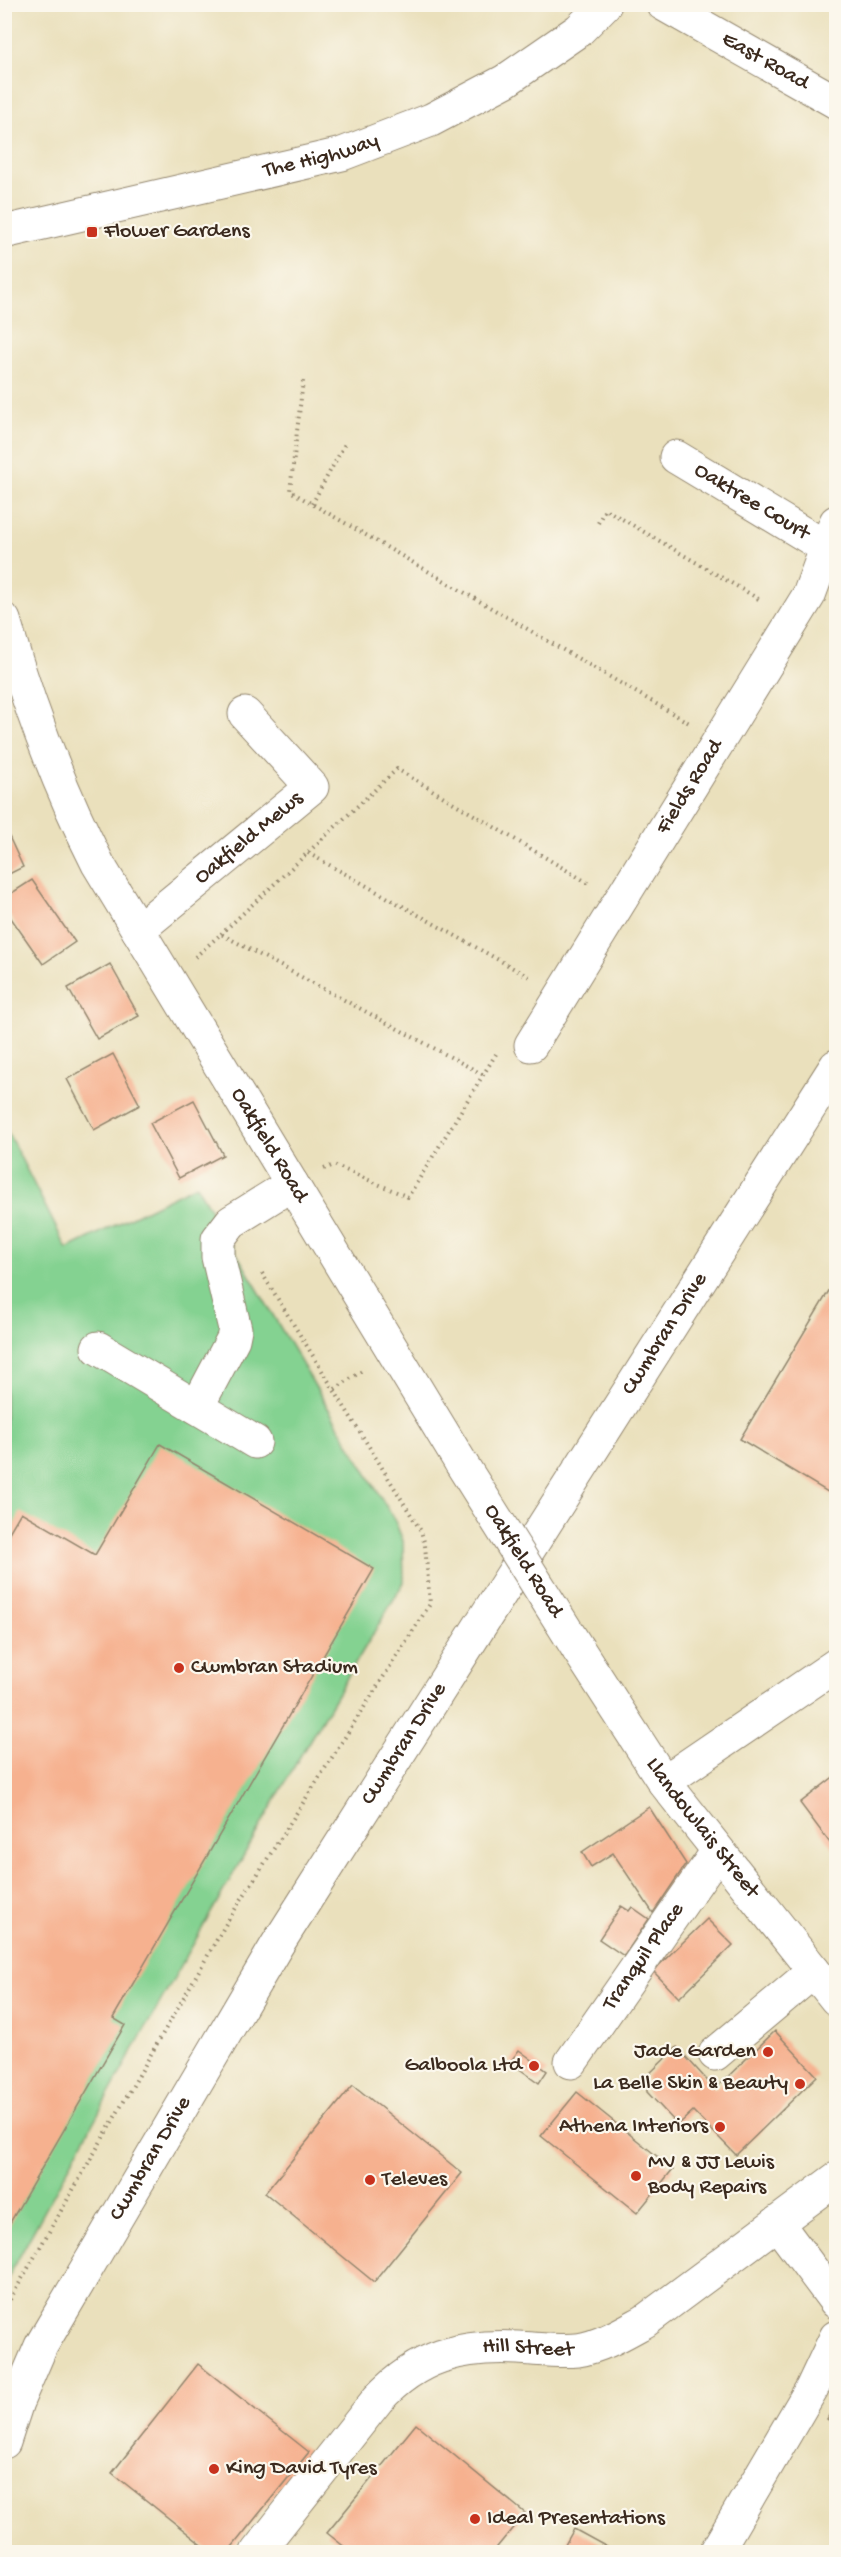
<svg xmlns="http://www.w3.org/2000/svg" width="841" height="2557" viewBox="0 0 841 2557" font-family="'Gochi Hand',sans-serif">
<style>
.green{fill:#84d291;stroke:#607e58;stroke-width:1.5}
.building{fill:#f6b18f}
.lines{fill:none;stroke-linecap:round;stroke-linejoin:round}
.minor-casing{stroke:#92856d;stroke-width:35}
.major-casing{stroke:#92856d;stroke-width:35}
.path{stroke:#92856d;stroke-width:4;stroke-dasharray:1.5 4.5;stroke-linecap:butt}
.minor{stroke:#fff;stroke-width:33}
.major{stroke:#fff;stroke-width:33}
.minor-bridge-casing{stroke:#92856d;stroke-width:35;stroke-linecap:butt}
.minor-bridge{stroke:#fff;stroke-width:33}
.poi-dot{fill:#c8321e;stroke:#fbf7ec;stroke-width:2}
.labels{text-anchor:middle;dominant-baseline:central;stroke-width:4.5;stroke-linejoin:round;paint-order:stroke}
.street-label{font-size:22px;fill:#3b2a1e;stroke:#fbf7ec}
.poi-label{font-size:22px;fill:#3b2a1e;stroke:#fbf7ec;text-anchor:start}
</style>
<rect width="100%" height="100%" fill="#fbf7ec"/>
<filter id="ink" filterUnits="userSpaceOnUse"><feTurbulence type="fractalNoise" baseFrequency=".0167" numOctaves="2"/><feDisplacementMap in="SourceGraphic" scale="12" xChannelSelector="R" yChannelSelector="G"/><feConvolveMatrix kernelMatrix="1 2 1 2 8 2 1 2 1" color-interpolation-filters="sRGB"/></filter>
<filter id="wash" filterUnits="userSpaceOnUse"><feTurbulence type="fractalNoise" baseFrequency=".008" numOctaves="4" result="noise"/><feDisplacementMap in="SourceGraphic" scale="24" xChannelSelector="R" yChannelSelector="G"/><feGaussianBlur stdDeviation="1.35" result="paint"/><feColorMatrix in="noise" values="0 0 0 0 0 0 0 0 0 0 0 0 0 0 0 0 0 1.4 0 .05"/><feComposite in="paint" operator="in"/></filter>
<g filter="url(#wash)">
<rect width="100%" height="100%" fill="#eae0bc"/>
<!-- green -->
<polygon class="green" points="5,1127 67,1249 196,1185 395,1521 403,1541 404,1582 302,1753 137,2043 5,2283"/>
<g id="blocks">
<!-- building -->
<g class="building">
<polygon points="5,828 23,867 5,876"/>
<polygon points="32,880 75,942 43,964 4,908 4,898"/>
<polygon points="110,964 139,1016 97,1039 68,988"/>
<polygon points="113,1054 140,1105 94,1130 67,1079"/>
<polygon points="194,1100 223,1155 179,1178 150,1123"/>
<polygon points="836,1279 836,1497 740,1439"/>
<polygon points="160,1444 374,1569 113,2018 125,2025 4,2233 4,1541 21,1512 95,1555"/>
<polygon points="836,1775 836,1851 800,1803"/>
<polygon points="649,1807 686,1864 653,1913 613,1853 591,1867 582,1852"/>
<polygon points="621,1906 629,1911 632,1907 649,1919 624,1956 599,1939"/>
<polygon points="707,1919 733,1945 679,1998 653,1971"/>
<polygon points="775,2031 817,2076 736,2155 693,2111 678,2125 647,2092 647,2076 677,2047 715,2089"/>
<polygon points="519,2050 547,2071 539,2083 510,2062"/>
<polygon points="353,2085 462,2173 374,2282 265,2193"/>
<polygon points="577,2092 673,2169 637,2213 541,2136"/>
<polygon points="198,2364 309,2452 228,2552 211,2552 112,2473"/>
<polygon points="836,2403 836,2425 827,2419"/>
<polygon points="416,2424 525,2513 493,2552 351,2552 327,2533"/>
<polygon points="574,2529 616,2552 561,2552"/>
</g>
</g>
</g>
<g filter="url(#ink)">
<use href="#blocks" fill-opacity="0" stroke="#92856d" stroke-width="1.5"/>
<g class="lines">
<defs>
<g id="minor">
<path id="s1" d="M 663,4 L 836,102"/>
<path id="s2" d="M 4,232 L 342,154 L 431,120 L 505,81 L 579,30 L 605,4"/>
<path id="s3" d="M 676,457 L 827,548"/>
<path id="s4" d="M 4,620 C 28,705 58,785 98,864 L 461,1463"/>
<path id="s5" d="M 138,930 L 312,787 L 245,714"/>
<path id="s6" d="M 531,1045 L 809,595 L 836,522"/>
<polyline points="98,1348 255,1442"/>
<polyline points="197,1407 233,1339 235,1329 218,1257 218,1239 231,1222 292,1184"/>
<path id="s7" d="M 578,1649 L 664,1782 L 836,1999"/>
<polyline points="664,1782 836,1665"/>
<polyline points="715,2054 814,1971"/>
<path id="s8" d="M 571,2062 L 718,1851"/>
<polyline points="777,2223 836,2302"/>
<path id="s9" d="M 257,2552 L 378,2399 C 418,2356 460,2345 518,2348 C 538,2349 558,2352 578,2350 C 602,2346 623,2333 645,2321 L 836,2179"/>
<polyline points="716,2552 812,2388 836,2337"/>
</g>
<g id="major">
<path id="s10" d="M 4,2442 L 17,2402 L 41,2346 L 277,1945 L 836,1066"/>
</g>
</defs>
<!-- minor casing -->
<use href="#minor" class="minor-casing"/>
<!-- major casing -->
<use href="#major" class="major-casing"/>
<!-- path -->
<g class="path">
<polyline points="303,381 290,491 689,723"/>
<polyline points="312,504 346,442"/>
<polyline points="598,523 605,509 762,601"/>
<polyline points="308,853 529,977"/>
<polyline points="221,934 397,769 588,883"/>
<polyline points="195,957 221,934 484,1075"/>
<polyline points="324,1169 334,1165 408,1197 496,1054"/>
<polyline points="335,1389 362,1371"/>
<polyline points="4,2310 227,1922 430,1604 425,1545 421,1531 260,1270"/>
</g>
<!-- minor -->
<use href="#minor" class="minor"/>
<!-- major -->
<use href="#major" class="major"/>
<defs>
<g id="minor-bridge">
<path id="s11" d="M 461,1463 L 578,1649"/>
</g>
</defs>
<!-- minor-bridge casing -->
<use href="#minor-bridge" class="minor-bridge-casing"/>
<!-- minor-bridge -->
<use href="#minor-bridge" class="minor-bridge"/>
</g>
</g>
<!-- markers -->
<g class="poi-dot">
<rect x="86" y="226" width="12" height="12" rx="3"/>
<circle cx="179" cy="1668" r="6"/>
<circle cx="768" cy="2052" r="6"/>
<circle cx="534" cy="2066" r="6"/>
<circle cx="800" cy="2084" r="6"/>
<circle cx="720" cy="2127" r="6"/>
<circle cx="636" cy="2176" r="6"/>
<circle cx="370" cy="2180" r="6"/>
<circle cx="214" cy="2469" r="6"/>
<circle cx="475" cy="2519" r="6"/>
</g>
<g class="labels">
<!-- street labels -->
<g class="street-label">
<text stroke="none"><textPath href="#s1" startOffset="117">East Road</textPath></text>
<text stroke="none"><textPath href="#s2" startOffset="326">The Highway</textPath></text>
<text stroke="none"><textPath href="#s3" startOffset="88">Oaktree Court</textPath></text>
<text stroke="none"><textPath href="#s6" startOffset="303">Fields Road</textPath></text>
<text stroke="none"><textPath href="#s5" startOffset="144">Oakfield Mews</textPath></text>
<text stroke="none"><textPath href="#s4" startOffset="591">Oakfield Road</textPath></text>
<text stroke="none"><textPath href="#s10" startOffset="1292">Cwmbran Drive</textPath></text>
<text stroke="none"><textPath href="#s11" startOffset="116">Oakfield Road</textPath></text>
<text stroke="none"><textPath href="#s10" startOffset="806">Cwmbran Drive</textPath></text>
<text stroke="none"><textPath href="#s7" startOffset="218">Llandowlais Street</textPath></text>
<text stroke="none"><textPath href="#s8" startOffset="128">Tranquil Place</textPath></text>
<text stroke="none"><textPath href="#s10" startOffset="320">Cwmbran Drive</textPath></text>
<text stroke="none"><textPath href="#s9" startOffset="360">Hill Street</textPath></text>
</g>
<!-- poi labels -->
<g class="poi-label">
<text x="104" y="232">Flower Gardens</text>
<text x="191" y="1668">Cwmbran Stadium</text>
<text x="756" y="2052" text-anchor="end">Jade Garden</text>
<text x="522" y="2066" text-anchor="end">Galboola Ltd</text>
<text x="788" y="2084" text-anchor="end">La Belle Skin &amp; Beauty</text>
<text x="708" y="2127" text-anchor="end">Athena Interiors</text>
<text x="648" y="2163">MV &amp; JJ Lewis<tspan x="648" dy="25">Body Repairs</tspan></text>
<text x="382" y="2180">Televes</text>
<text x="226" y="2469">King David Tyres</text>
<text x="487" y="2519">Ideal Presentations</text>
</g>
</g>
<!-- margin -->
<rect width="841" height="2557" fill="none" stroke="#fbf7ec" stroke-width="24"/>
</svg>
